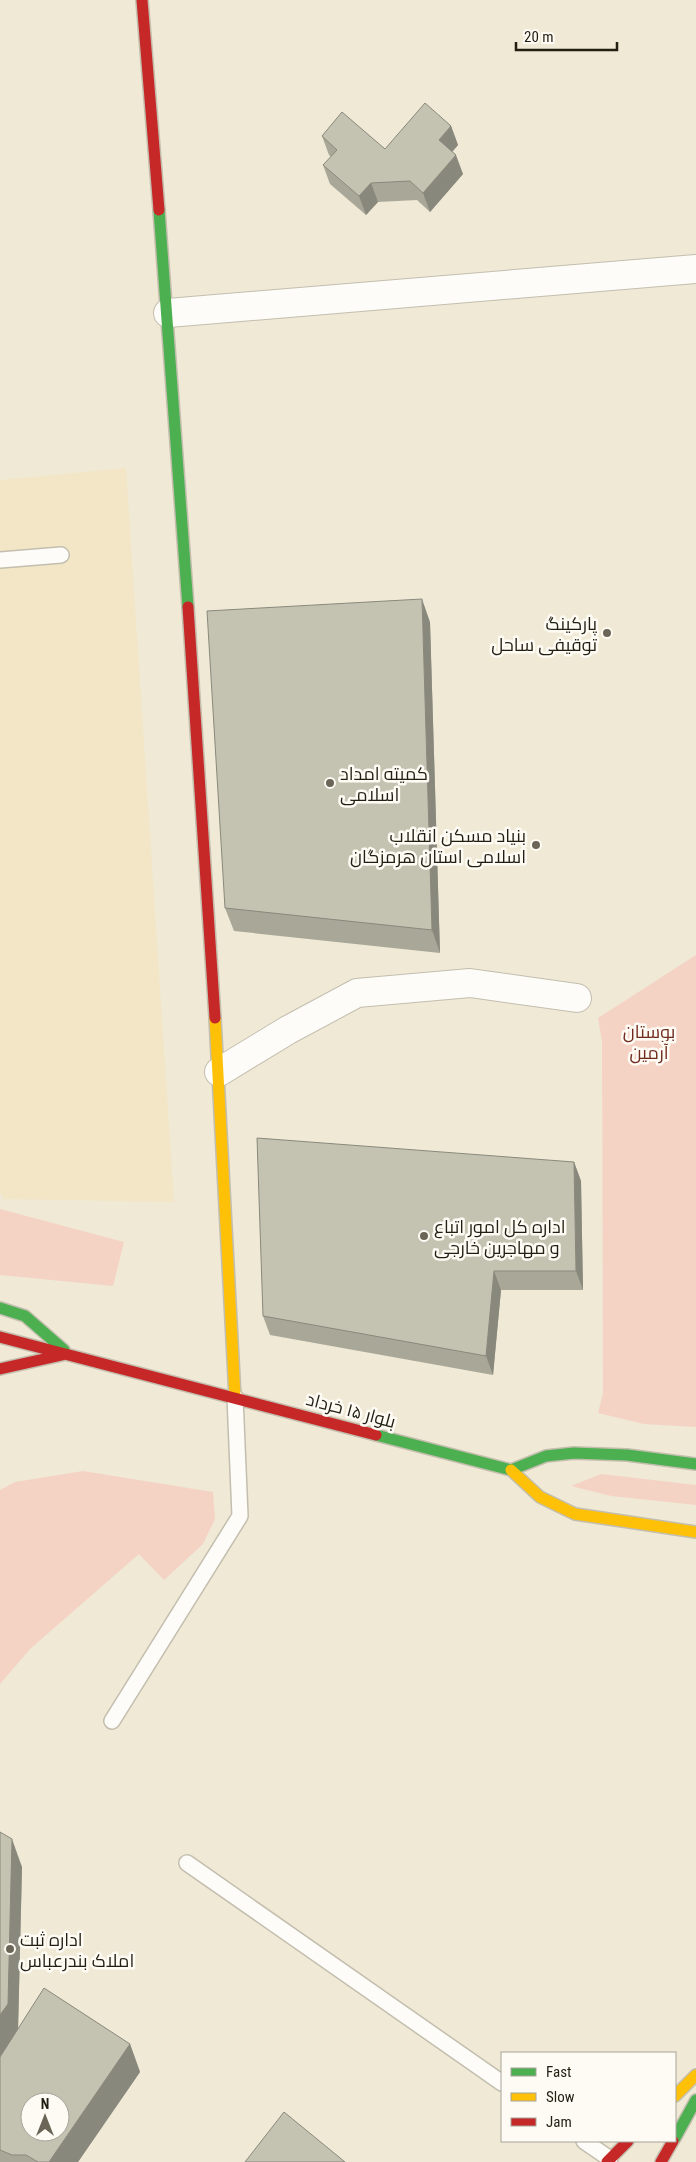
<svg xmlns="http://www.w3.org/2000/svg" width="696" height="2162" viewBox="0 0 696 2162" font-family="'Roboto Condensed',Cairo,sans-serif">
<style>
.built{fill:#f2e6c7}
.green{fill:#f5d3c4}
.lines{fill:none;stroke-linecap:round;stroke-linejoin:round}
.lane-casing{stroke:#c3beae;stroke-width:18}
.street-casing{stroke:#c3beae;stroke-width:30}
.fast-casing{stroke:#c3beae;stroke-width:14}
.slow-casing{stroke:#c3beae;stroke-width:14}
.jam-casing{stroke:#c3beae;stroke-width:14}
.lane{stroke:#fdfcf9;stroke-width:15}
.street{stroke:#fdfcf9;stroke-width:28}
.fast{stroke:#4caf50;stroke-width:11}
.slow{stroke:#ffc107;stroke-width:11}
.jam{stroke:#c62828;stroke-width:11}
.wall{fill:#a9a898}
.shaded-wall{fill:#89887c}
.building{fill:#c4c3b1;stroke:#89887c;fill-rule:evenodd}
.poi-dot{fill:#6a6556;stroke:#fefbf5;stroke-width:2}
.labels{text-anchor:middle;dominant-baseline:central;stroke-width:5;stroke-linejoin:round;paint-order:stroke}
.poi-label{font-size:18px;fill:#221e11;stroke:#fefbf5;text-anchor:start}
.park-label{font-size:18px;fill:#702a1e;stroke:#fefbf5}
.street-label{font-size:18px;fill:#221e11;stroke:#fefbf5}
</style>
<rect width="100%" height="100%" fill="#f0e9d6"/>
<!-- built -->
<polygon class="built" points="126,468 174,1202 4,1199 0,1193 0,480"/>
<!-- green -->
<g class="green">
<polygon points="696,955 696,1427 644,1424 598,1413 603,1393 602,1041 598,1018"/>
<polygon points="0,1209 124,1242 113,1286 0,1275"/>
<polygon points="83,1471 213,1492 215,1519 203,1544 164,1580 139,1554 30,1649 0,1684 0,1490 15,1482"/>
<polygon points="601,1474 696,1485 696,1505 611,1496 571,1486"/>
</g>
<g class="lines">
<defs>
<g id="lane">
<polyline points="0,560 61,555"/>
<polyline points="112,1721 240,1516 235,1397"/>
<polyline points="187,1863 502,2083"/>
<polyline points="584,2141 610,2159"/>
</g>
<g id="street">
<polyline points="168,313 696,269"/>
<polyline points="219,1072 288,1030 357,993 470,983 577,998"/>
</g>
<g id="fast">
<polyline points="159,210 188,607"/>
<polyline points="0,1308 25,1316 64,1350"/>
<polyline points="376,1435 511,1470 546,1456 574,1453 627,1455 696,1464"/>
<polyline points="675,2138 696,2100"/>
</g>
<g id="slow">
<polyline points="215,1018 235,1397"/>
<polyline points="511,1470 540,1497 575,1514 696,1532"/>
<polyline points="675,2096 696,2075"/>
</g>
<g id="jam">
<polyline points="142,0 159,210"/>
<polyline points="188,607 215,1018"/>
<polyline points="0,1337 376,1435"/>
<polyline points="0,1369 62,1355"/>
<polyline points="607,2162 628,2141"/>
<polyline points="661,2162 673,2141"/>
</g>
</defs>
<!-- lane casing -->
<use href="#lane" class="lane-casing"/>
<!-- street casing -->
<use href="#street" class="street-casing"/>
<!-- fast casing -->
<use href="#fast" class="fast-casing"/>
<!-- slow casing -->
<use href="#slow" class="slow-casing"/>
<!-- jam casing -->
<use href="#jam" class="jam-casing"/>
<!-- lane -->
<use href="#lane" class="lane"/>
<!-- street -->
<use href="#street" class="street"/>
<!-- fast -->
<use href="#fast" class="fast"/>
<!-- slow -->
<use href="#slow" class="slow"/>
<!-- jam -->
<use href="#jam" class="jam"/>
</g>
<!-- wall -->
<g class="wall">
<polygon points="451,126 458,145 452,152 463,174 430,212 417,200 378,202 366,215 330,184 323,165 331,157 329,155 322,136 385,149"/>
<polygon points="430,622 440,953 234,931 225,908"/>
<polygon points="574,1162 581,1181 583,1290 501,1290 493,1375 270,1335 263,1316"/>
<polygon points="0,1832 22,1867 18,2028 130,2044 140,2072 78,2162 0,2162"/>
</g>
<!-- shaded-wall -->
<g class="shaded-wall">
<polygon points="451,126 458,145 446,159 439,140"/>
<polygon points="456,155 463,174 430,212 423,193"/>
<polygon points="371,183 378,202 366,215 359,196"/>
<polygon points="422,599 430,622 440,953 432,930"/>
<polygon points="574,1162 581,1181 583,1290 576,1271"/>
<polygon points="494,1271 501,1290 493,1375 486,1356"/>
<polygon points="12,1839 22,1867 18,2032 0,2057 0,2015"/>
<polygon points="130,2044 140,2072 78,2162 49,2162"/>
</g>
<!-- building -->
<g class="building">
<polygon points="425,103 451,126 439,140 456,155 423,193 410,181 371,183 359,196 323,165 337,150 322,136 342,112 385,149"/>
<polygon points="422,599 432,930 225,908 207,611"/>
<polygon points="257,1138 574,1162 576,1271 494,1271 486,1356 263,1316"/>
<polygon points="0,1832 12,1839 8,2004 0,2015"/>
<path d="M 44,1988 L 130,2044 L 49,2162 L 38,2162 L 26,2155 L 12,2155 L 0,2150 L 0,2057 ZM 30,2102 L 60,2102 L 60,2132 L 30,2132 Z"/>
<polygon points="284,2112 345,2162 245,2162"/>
</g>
<!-- markers -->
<g class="poi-dot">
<circle cx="607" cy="633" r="5"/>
<circle cx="330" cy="783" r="5"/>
<circle cx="536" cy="845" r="5"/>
<circle cx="424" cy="1236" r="5"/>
<circle cx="10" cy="1949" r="5"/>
</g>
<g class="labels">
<!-- poi labels -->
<g class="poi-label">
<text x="597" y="623" text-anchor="end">پارکینگ<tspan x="597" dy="21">توقیفی ساحل</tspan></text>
<text x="340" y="773">کمیته امداد<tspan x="340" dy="21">اسلامی</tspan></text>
<text x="526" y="835" text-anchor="end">بنیاد مسکن انقلاب<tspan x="526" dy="21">اسلامی استان هرمزگان</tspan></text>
<text x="434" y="1226">اداره کل امور اتباع<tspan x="434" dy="21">و مهاجرین خارجی</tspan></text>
<text x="20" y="1939">اداره ثبت<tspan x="20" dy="21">املاک بندرعباس</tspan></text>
</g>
<!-- park labels -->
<g class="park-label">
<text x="649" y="1031">بوستان<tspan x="649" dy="21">آرمین</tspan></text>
</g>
<!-- street labels -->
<g class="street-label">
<text transform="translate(351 1410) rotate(15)">بلوار ۱۵ خرداد</text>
</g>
</g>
<!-- legend -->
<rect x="501" y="2052" width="175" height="90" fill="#fefbf5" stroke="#a6a39a"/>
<rect x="511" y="2068" width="25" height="8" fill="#4caf50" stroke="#a6a39a"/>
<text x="546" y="2077" font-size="15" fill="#221e11">Fast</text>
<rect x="511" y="2093" width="25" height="8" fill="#ffc107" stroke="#a6a39a"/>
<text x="546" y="2102" font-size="15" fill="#221e11">Slow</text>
<rect x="511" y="2118" width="25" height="8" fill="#c62828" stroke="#a6a39a"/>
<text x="546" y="2127" font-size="15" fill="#221e11">Jam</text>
<!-- north arrow -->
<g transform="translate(45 2117)"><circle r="24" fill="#fefbf5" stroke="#a6a39a"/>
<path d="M0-4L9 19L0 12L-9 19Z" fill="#6a6556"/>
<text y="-8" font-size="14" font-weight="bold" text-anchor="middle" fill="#221e11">N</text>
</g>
<!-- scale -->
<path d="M516 42v8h101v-8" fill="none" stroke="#221e11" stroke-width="2.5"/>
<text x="524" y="42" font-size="15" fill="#221e11" stroke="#fefbf5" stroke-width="4" paint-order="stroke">20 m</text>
</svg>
